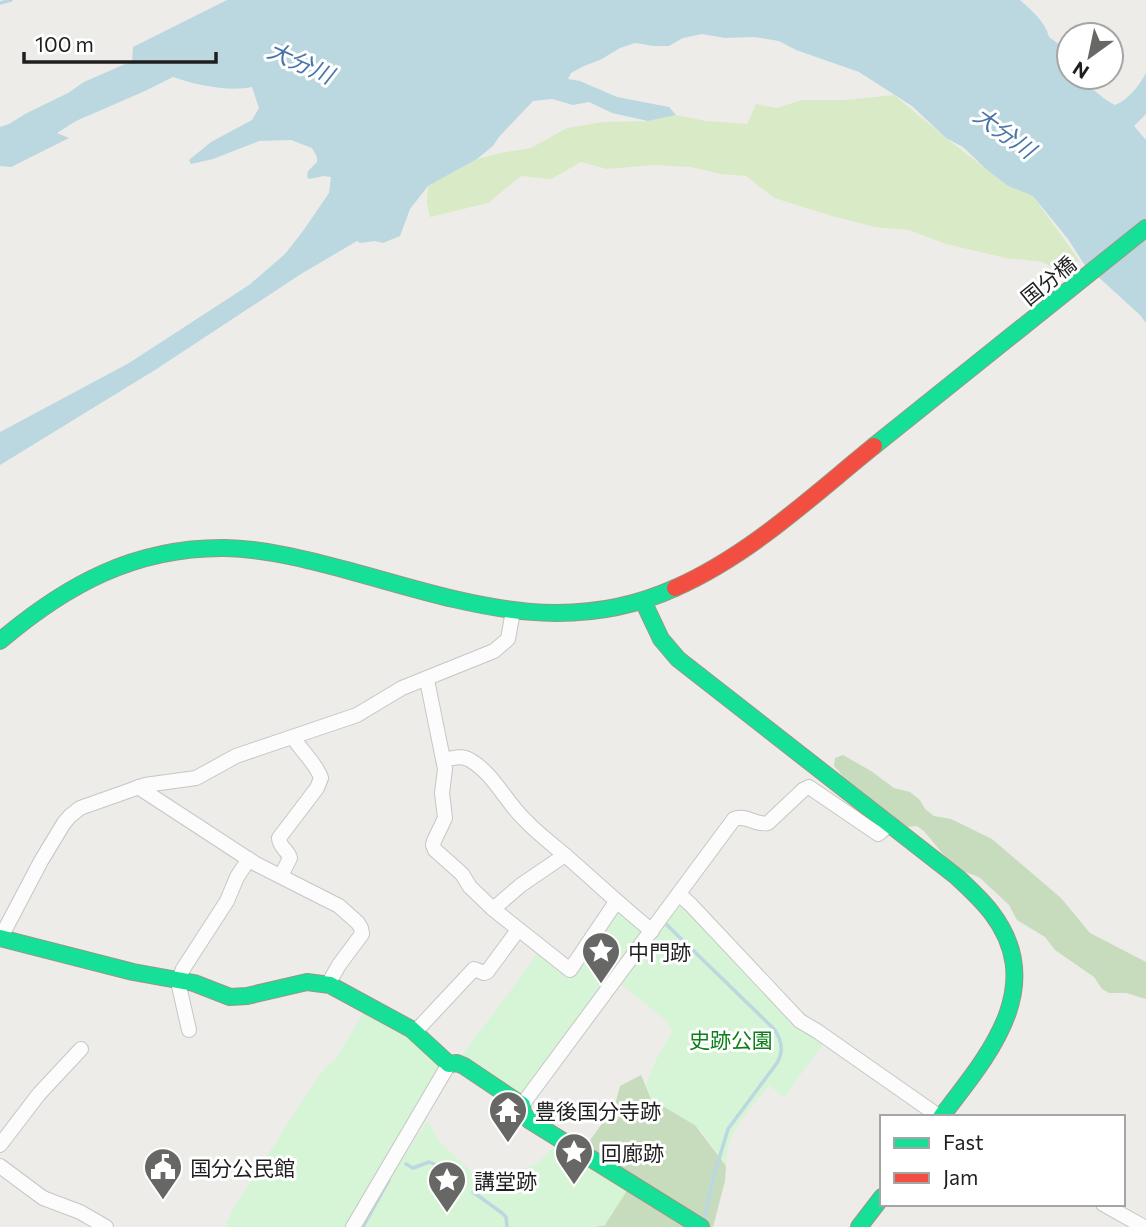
<svg xmlns="http://www.w3.org/2000/svg" width="1146" height="1227" viewBox="0 0 1146 1227" font-family="Commissioner,'Noto Sans JP',sans-serif">
<style>
.grass{fill:#d9ebc6}
.forest{fill:#c7dcbd}
.park{fill:#d6f4d6}
.water{fill:#bbd8e0}
.lines{fill:none;stroke-linecap:round;stroke-linejoin:round}
.stream{stroke:#bbd8e0;stroke-width:3.5}
.street-casing{stroke:#c6c6c4;stroke-width:16}
.fast-casing{stroke:#959880;stroke-width:18}
.jam-casing{stroke:#959880;stroke-width:18}
.street{stroke:#fcfcfc;stroke-width:14}
.fast{stroke:#16e098;stroke-width:16}
.jam{stroke:#f24e42;stroke-width:16}
.labels{text-anchor:middle;dominant-baseline:central;stroke-width:6;stroke-linejoin:round;paint-order:stroke}
.street-label{font-size:21px;fill:#1f1f1f;stroke:#fff}
.poi-label{font-size:21px;fill:#1f1f1f;stroke:#fff;text-anchor:start}
.park-label{font-size:21px;fill:#0b7f18;stroke:#fff}
.water-label{font-size:23px;font-style:italic;fill:#4876a8;stroke:#fff}
</style>
<rect width="100%" height="100%" fill="#edece8"/>
<!-- grass -->
<polygon class="grass" points="894,95 946,138 1008,186 1033,196 1079,260 1062,272 1042,262 1006,258 946,244 909,230 875,227 832,216 774,198 746,176 721,174 691,167 653,165 607,169 581,162 551,179 521,176 488,203 430,217 427,203 428,186 477,159 501,153 531,148 567,128 603,122 648,121 676,115 706,121 747,124 756,104 777,108 802,100 845,100"/>
<!-- forest -->
<g class="forest">
<polygon points="843,755 871,771 894,788 910,792 920,800 925,809 934,816 951,819 992,839 1061,898 1090,933 1146,962 1146,999 1126,993 1109,993 1102,989 1094,977 1055,950 1045,937 1017,920 1009,905 979,877 962,871 947,859 924,831 917,826 907,827 843,776 834,766 835,758"/>
<polygon points="641,1075 651,1099 695,1125 726,1166 725,1181 713,1227 594,1227 606,1225 586,1146 615,1105 620,1086"/>
</g>
<!-- park -->
<g class="park">
<polygon points="617,905 648,931 524,1096 460,1058 540,951 572,972"/>
<path d="M 687,905 L 826,1040 L 784,1097 L 769,1085 C 750,1110 725,1133 726,1166 L 703,1133 L 695,1125 L 651,1099 L 646,1084 L 657,1058 L 672,1032 L 669,1023 L 621,984 L 657,934 L 681,906 Z"/>
<polygon points="364,1012 378,1014 442,1063 350,1227 225,1227 233,1209 316,1080 324,1069 336,1058"/>
<polygon points="427,1121 443,1146 481,1180 503,1178 539,1162 567,1133 635,1178 605,1225 594,1227 365,1227 400,1163"/>
</g>
<!-- water -->
<path class="water" d="M 227,0 L 1020,0 C 1032,11 1045,21 1049,37 C 1067,49 1069,56 1069,77 L 1076,77 C 1084,87 1086,85 1095,91 C 1102,97 1107,101 1115,105 C 1128,100 1139,86 1146,73 L 1146,114 L 1134,126 L 1146,140 L 1146,323 L 1140,315 L 1084,264 L 1068,239 L 1033,196 L 1008,186 L 986,169 L 963,147 L 946,138 L 912,106 L 859,72 L 796,50 L 779,41 L 754,37 L 725,38 L 702,34 L 683,38 L 669,46 L 654,46 L 635,43 L 620,48 L 600,60 L 584,66 L 571,73 L 568,79 L 580,81 L 617,97 L 669,107 L 676,115 L 648,121 L 612,113 L 589,102 L 573,105 L 552,99 L 533,101 L 499,137 L 493,146 L 477,159 L 428,186 L 410,209 L 400,236 L 383,243 L 375,241 L 360,243 L 357,241 L 301,274 L 155,370 L 0,465 L 0,432 L 129,363 L 249,285 L 285,254 L 303,231 L 329,193 L 331,177 L 324,176 L 309,179 L 307,177 L 308,171 L 317,162 L 317,157 L 312,148 L 291,140 L 259,141 L 213,159 L 191,164 L 189,160 L 211,142 L 252,120 L 259,108 L 252,87 C 229,92 196,85 173,77 L 145,91 L 76,121 L 57,133 L 69,138 L 11,167 L 0,166 L 0,127 L 9,124 L 25,114 L 68,93 L 84,82 L 132,61 L 133,47 Z"/>
<g class="lines">
<!-- stream -->
<g class="stream">
<polyline points="0,3 11,0"/>
<path d="M 667,925 L 774,1029 C 782,1040 784,1051 777,1063 L 728,1129 L 713,1179 L 704,1220"/>
<polyline points="406,1164 413,1168 429,1162 434,1164 462,1184"/>
<polyline points="473,1192 502,1213 506,1217 507,1227"/>
<polyline points="363,1227 389,1180"/>
</g>
<defs>
<g id="street">
<polyline points="428,685 445,769 442,793 445,818 434,841 433,845 435,850 462,874 470,887 493,909 570,970 616,902"/>
<path d="M 444,760 C 453,758 462,755 470,760 C 494,774 505,801 525,820 C 537,833 552,844 566,856 C 595,881 622,907 652,931"/>
<polyline points="138,787 256,864 339,906 358,923 361,928 362,934 339,965 328,984"/>
<path d="M 281,876 L 290,858 C 288,850 279,847 279,838 L 317,788 L 321,778 C 316,763 301,751 293,737"/>
<polyline points="680,895 691,905 800,1021 817,1031 940,1117"/>
<polyline points="493,909 521,885 565,855"/>
<polyline points="0,939 41,861 64,823 70,816 80,808 145,785 196,778 236,756 357,715 402,688 494,651 508,639 513,611"/>
<polyline points="189,1030 179,986 179,979 183,969 227,901 237,877 249,859"/>
<polyline points="415,1032 474,969 484,973 487,972 518,930"/>
<path d="M 522,1105 L 734,819 C 747,814 755,826 768,823 L 803,790 L 809,787 L 878,834 L 890,824"/>
<polyline points="0,1145 39,1094 81,1049"/>
<polyline points="0,1166 43,1198 80,1212 106,1227"/>
<polyline points="1103,1204 1144,1227"/>
<polyline points="353,1227 449,1064"/>
</g>
<g id="fast">
<polyline points="874,446 1146,228"/>
<path d="M 643,601 L 661,639 L 678,659 L 957,877 C 969,888 981,899 991,912 C 1049,987 987,1057 941,1117"/>
<path d="M 0,641 C 66,585 135,547 225,548 C 267,549 309,560 350,571 C 460,601 563,639 675,588"/>
<polyline points="0,938 133,972 194,983 230,997 247,996 307,982 330,985 411,1029 449,1064 457,1063 464,1066 522,1105 523,1113 529,1120 701,1227"/>
<polyline points="859,1227 882,1197"/>
</g>
<path id="jam" d="M 675,588 C 750,555 811,497 874,446"/>
</defs>
<!-- street casing -->
<use href="#street" class="street-casing"/>
<!-- fast casing -->
<use href="#fast" class="fast-casing"/>
<!-- jam casing -->
<use href="#jam" class="jam-casing"/>
<!-- street -->
<use href="#street" class="street"/>
<!-- fast -->
<use href="#fast" class="fast"/>
<!-- jam -->
<use href="#jam" class="jam"/>
</g>
<!-- icons -->
<defs>
<symbol id="sight-pin" viewBox="-11 -11 22 30"><path d="M0 17L-7.5 6A9.5 9.5 0 1 1 7.5 6Z" fill="#676765" stroke="#fff"/><path d="M0-6L1.8-2.2L6-1.7L2.9 1.2L3.7 5.4L0 3.3L-3.7 5.4L-2.9 1.2L-6-1.7L-1.8-2.2Z" fill="#fff"/></symbol>
<symbol id="temple-pin" viewBox="-11 -11 22 30"><path d="M0 17L-7.5 6A9.5 9.5 0 1 1 7.5 6Z" fill="#676765" stroke="#fff"/><path d="M0-6L5-2H3V0L6.5 2.5H4V6H1.5V3h-3V6H-4V2.5H-6.5L-3 0V-2H-5Z" fill="#fff"/></symbol>
<symbol id="civic-pin" viewBox="-11 -11 22 30"><path d="M0 17L-7.5 6A9.5 9.5 0 1 1 7.5 6Z" fill="#676765" stroke="#fff"/><path d="M-.6-6.5H3V-4.5H.6V-3L4-1V1h2V6H-6V1h2V-1L-.6-3ZM-1.2 2.5V6h2.4V2.5Z" fill="#fff"/></symbol>
</defs>
<g fill-rule="evenodd">
<use href="#sight-pin" x="579" y="929" width="44" height="60"/>
<use href="#temple-pin" x="486" y="1088" width="44" height="60"/>
<use href="#sight-pin" x="552" y="1130" width="44" height="60"/>
<use href="#civic-pin" x="141" y="1145" width="44" height="60"/>
<use href="#sight-pin" x="425" y="1158" width="44" height="60"/>
</g>
<g class="labels">
<!-- street labels -->
<g class="street-label">
<text transform="translate(1048 280) rotate(-39)">国分橋</text>
</g>
<!-- poi labels -->
<g class="poi-label">
<text x="628" y="951">中門跡</text>
<text x="535" y="1110">豊後国分寺跡</text>
<text x="601" y="1152">回廊跡</text>
<text x="190" y="1167">国分公民館</text>
<text x="474" y="1180">講堂跡</text>
</g>
<!-- park labels -->
<g class="park-label">
<text x="731" y="1039">史跡公園</text>
</g>
<!-- water labels -->
<g class="water-label">
<text transform="translate(301 62) rotate(24)">大分川</text>
<text transform="translate(1005 132) rotate(36)">大分川</text>
</g>
</g>
<!-- legend -->
<rect x="880" y="1115" width="245" height="91" fill="#ffffff" stroke="#a5a5a5" stroke-width="2"/>
<rect x="894" y="1138" width="35" height="10" fill="#16e098" stroke="#a5a5a5" stroke-width="2"/>
<text x="943" y="1150" font-size="21" fill="#1f1f1f">Fast</text>
<rect x="894" y="1173" width="35" height="10" fill="#f24e42" stroke="#a5a5a5" stroke-width="2"/>
<text x="943" y="1185" font-size="21" fill="#1f1f1f">Jam</text>
<!-- north arrow -->
<g transform="translate(1090 56) rotate(213)"><circle r="33" fill="#ffffff" stroke="#a5a5a5" stroke-width="2"/>
<path d="M0-5L12 26L0 18L-12 26Z" fill="#676765"/>
<text y="-10" font-size="19" font-weight="bold" text-anchor="middle" fill="#1f1f1f">N</text>
</g>
<!-- scale -->
<path d="M24 52v10h192v-10" fill="none" stroke="#1f1f1f" stroke-width="3.5"/>
<text x="35" y="52" font-size="21" fill="#1f1f1f" stroke="#ffffff" stroke-width="5" paint-order="stroke">100 m</text>
</svg>
